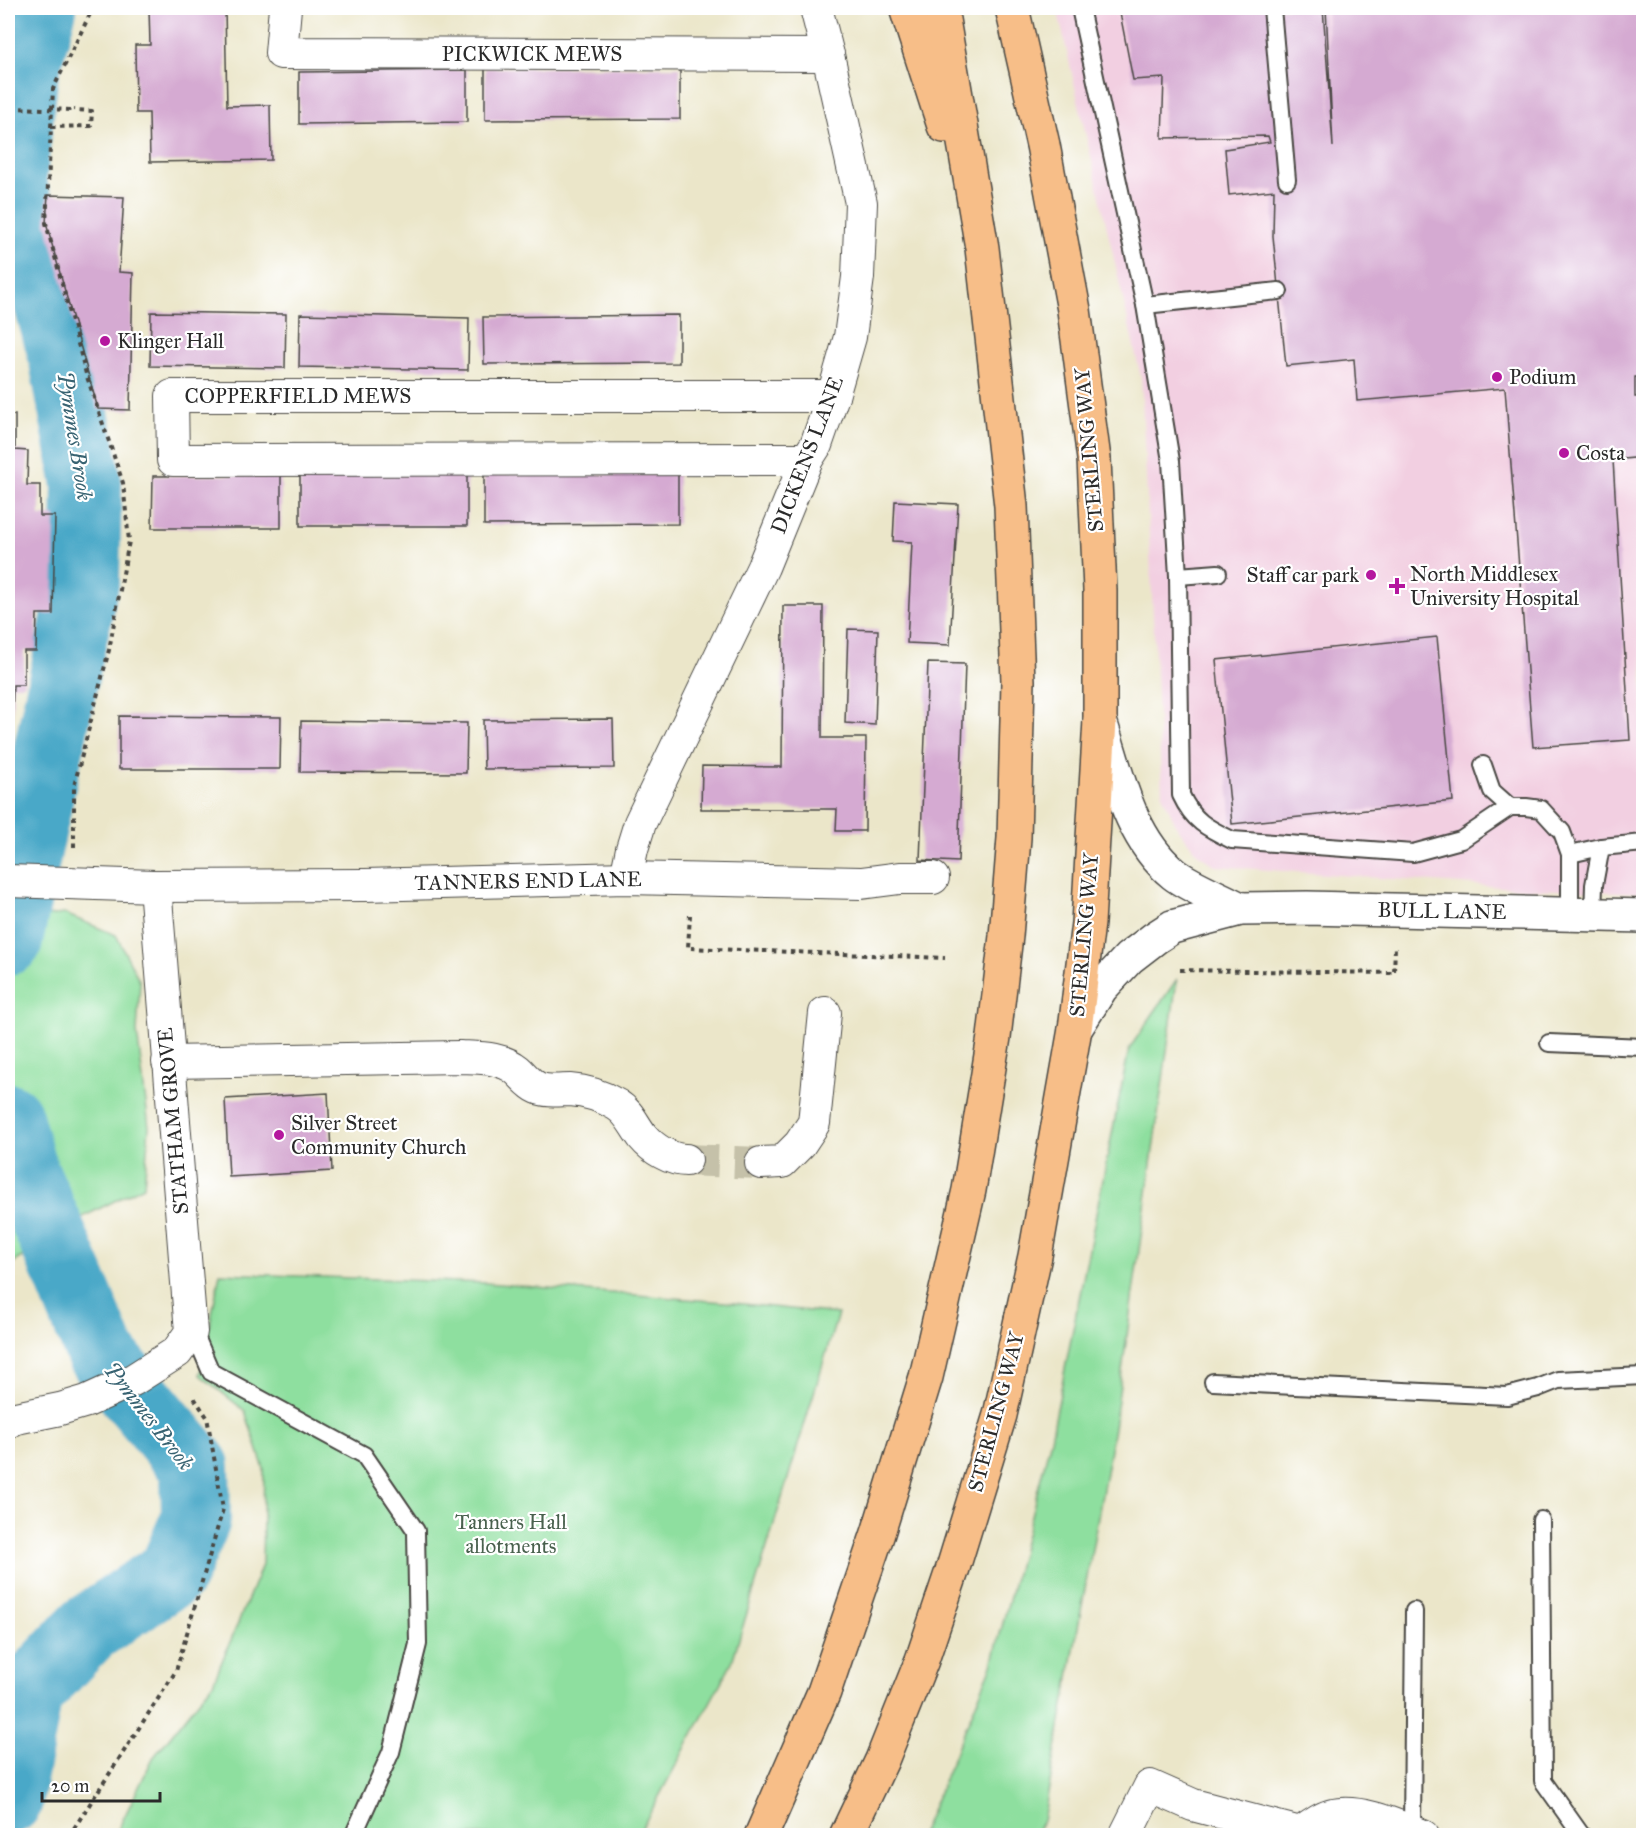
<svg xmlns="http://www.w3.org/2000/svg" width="1651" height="1843" viewBox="0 0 1651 1843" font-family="'IM FELL Great Primer',serif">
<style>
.built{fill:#f2cfe1}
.green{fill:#8edf9f;stroke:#5c8565;stroke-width:1.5}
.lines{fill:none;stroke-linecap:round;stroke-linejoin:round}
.river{stroke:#48a8c8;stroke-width:70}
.building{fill:#d5aad2}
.minor-tunnel{stroke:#c5c1a9;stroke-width:32;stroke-dasharray:32 16;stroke-linecap:butt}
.service-casing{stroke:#484743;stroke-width:20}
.minor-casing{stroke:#484743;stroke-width:34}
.tertiary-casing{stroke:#484743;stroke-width:36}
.trunk-casing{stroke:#484743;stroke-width:36}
.path{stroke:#484743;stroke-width:4;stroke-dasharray:4.5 4.5;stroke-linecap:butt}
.service{stroke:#fff;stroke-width:16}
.minor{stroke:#fff;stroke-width:32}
.tertiary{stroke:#fff;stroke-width:33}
.trunk{stroke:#f7be88;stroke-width:33}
.path-bridge{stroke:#484743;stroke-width:4;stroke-dasharray:4.5 4.5;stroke-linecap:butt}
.poi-dot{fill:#b5179e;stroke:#fff;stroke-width:2}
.labels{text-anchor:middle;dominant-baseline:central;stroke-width:4.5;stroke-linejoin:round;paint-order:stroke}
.street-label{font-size:21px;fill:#2b2b2b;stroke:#fff}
.poi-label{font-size:21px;fill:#2b2b2b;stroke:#fff;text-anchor:start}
.park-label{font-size:21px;fill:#49614e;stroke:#fff}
.water-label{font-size:22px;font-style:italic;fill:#386372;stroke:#fff}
</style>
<rect width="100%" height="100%" fill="#fff"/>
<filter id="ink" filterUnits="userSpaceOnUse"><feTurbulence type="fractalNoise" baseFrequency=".0167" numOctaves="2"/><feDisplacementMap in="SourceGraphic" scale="12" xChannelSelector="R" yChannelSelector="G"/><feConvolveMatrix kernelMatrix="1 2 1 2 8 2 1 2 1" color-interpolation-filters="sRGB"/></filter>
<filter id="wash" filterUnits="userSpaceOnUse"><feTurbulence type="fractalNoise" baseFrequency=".008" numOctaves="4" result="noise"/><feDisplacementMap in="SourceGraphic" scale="24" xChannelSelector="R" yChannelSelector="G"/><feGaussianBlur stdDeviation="1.35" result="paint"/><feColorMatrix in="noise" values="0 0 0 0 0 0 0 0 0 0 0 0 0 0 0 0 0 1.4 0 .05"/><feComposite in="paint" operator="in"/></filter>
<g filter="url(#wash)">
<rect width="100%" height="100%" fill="#ebe6c9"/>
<!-- built -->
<polygon class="built" points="1057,8 1643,8 1643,893 1528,889 1216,866 1196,852 1177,827 1162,794 1141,378"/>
<!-- green -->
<g class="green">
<polygon points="65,914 116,935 140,982 137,1032 149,1127 144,1186 81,1218 8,1266 8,920"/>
<polygon points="1177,979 1114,1428 1043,1821 1035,1835 921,1835 992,1665 1051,1439 1129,1049"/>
<polygon points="220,1273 486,1283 724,1302 838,1314 732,1662 638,1835 115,1836 153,1758 213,1683 262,1565 264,1469 245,1411 200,1375"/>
</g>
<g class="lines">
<!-- river -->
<g class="river">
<polyline points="8,940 85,578 87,484 63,355 34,250 11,184 24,72 42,8"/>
<polyline points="8,1118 21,1165 69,1275 101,1354 195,1467 196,1519 173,1572 88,1629 28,1693 8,1800"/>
</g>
</g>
<g id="blocks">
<!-- building -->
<g class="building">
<polygon points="149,8 225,8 227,106 270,105 271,160 150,162 149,113 136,113 135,45 150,45"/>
<polygon points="1119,8 1323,8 1333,147 1326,8 1644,8 1644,377 1635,377 1635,397 1644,397 1644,457 1613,460 1630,740 1533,747 1505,388 1357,401 1354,359 1286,366 1273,236 1274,190 1229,195 1225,149 1270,142 1268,136 1162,138 1164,78 1133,80"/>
<polygon points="680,67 680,119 485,120 485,68"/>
<polygon points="467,70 467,122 299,124 299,72"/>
<polygon points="48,195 124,197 119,272 133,273 130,410 98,409 46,223"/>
<polygon points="151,312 286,314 285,368 150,366"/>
<polygon points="300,314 469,318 468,370 299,367"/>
<polygon points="679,315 679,363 484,364 483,317"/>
<polygon points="8,415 15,415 15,450 28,451 27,485 40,485 40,516 55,516 53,614 37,614 36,651 24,651 24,685 13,685 12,721 8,721 8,614 9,615 11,517 8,517"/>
<rect x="300" y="473" width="167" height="53"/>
<polygon points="484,474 678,474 678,524 484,525"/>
<polygon points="281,475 281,528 152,528 153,476"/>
<polygon points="895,501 958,504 950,645 907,643 912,542 893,541"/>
<polygon points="783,606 823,606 822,738 866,738 865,831 836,831 837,809 701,809 702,766 782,767"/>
<polygon points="848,629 878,630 875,725 845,723"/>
<polygon points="1437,637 1453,801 1232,824 1216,660"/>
<polygon points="928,663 965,664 958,862 920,860"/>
<polygon points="119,716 281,717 280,769 119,769"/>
<polygon points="613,719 614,768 484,769 483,720"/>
<polygon points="301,721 467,723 466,773 300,772"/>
<polygon points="328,1093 332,1171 229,1177 225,1099"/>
</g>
</g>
</g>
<g filter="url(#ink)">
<use href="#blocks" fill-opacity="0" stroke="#484743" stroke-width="1.5"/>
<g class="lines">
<!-- minor-tunnel -->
<polyline class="minor-tunnel" points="686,1160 761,1163"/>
<defs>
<g id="service">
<path d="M 1080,8 L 1145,305 L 1171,461 L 1178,576 L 1181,795 C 1193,821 1207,828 1232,840 L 1413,853 L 1461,840 L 1510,807 L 1526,807 L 1541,809 L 1562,832 L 1570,854 L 1570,914"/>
<polyline points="1272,8 1287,180"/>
<polyline points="1145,305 1279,291"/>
<polyline points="1178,576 1218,573"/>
<polyline points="1483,765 1492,791 1510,807"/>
<polyline points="1570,854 1601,847 1644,843"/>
<polyline points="1593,915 1594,885 1601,847"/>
<polyline points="1549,1043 1644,1047"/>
<polyline points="191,1332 194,1332 211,1372 364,1455 416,1531 418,1644 391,1752 353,1836"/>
<polyline points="1213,1382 1507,1396 1538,1388 1558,1380 1644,1376"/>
<polyline points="1541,1520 1543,1781 1582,1836"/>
<polyline points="1412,1831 1414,1611"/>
</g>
<g id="minor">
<polyline points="285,8 281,53 828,55"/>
<polyline points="807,459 173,460 172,396 833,396"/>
<polyline points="626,878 632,849 640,823 763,567 807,459 816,445 833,396 850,337 858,277 861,203 828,55 816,8"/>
<polyline points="8,881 155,886 365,885 626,878 861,883 900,878 933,878"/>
<path d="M 168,1062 L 460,1057 C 480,1058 501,1057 517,1070 C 524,1076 529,1084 538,1088 C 547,1092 560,1090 570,1090 C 587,1091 602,1096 617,1105 C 630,1113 634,1126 643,1137 C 653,1149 671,1160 686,1160"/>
<polyline points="761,1163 782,1162 800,1144 814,1123 825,1013"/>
<polyline points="8,1422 16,1418 60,1409 87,1401 133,1380 177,1352 191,1332 155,886"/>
<path d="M 1125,1836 L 1150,1786 L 1193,1805 L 1300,1833 C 1310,1827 1322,1817 1333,1815 C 1361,1809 1397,1826 1423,1836"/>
</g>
<g id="tertiary">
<path d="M 1100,721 C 1117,773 1129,838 1174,874 C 1189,886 1222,899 1240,909"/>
<polyline points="1075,1029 1101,988 1129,958 1155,938 1172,927 1240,909 1307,908 1644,916"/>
</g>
<g id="trunk">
<polyline points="906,8 944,126"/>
<polyline points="761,1836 824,1692 878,1533 926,1377 969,1190 994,1037 1006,936 1014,838 1018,681 1011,506 982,248 941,8"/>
<polyline points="846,1836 882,1760 922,1660 953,1568 1000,1415 1035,1256 1075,1029 1088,923 1100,720 1100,590 1094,459 1074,310 1043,145 1012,8"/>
</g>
</defs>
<!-- service casing -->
<use href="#service" class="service-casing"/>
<!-- minor casing -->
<use href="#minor" class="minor-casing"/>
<!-- tertiary casing -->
<use href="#tertiary" class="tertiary-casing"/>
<!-- trunk casing -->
<use href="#trunk" class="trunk-casing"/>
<!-- path -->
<g class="path">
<polyline points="8,108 12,108"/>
<polyline points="51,127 91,126 92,111 74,110"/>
<polyline points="74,847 74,786 109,650 129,541 123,483 86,374 46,223 53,89 93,8"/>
<polyline points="690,915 688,948 945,958"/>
<polyline points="1180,970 1394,973 1395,947"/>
<polyline points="69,1836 176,1671 223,1509 207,1417 193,1396"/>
</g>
<!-- service -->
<use href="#service" class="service"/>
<!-- minor -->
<use href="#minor" class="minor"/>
<!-- tertiary -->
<use href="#tertiary" class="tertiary"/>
<!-- trunk -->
<use href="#trunk" class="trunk"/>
<!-- path-bridge -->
<polyline class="path-bridge" points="12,108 74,110"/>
</g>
</g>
<!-- markers -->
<g class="poi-dot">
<circle cx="105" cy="341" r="6"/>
<circle cx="1497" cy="377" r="6"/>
<circle cx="1564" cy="453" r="6"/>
<circle cx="1371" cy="575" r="6"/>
<path d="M1394 577h6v6h6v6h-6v6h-6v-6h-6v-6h6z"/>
<circle cx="279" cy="1135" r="6"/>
</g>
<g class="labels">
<!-- street labels -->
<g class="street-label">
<text x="532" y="54">PICKWICK MEWS</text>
<text x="298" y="396">COPPERFIELD MEWS</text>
<text transform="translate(1089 450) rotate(-95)">STERLING WAY</text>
<text transform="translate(807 455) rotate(-69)">DICKENS LANE</text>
<text transform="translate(528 881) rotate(-1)">TANNERS END LANE</text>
<text transform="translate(1442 911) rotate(1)">BULL LANE</text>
<text transform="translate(1084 935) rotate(-85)">STERLING WAY</text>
<text transform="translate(173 1121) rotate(-95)">STATHAM GROVE</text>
<text transform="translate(996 1412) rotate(-75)">STERLING WAY</text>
</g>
<!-- poi labels -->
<g class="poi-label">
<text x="117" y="341">Klinger Hall</text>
<text x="1509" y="377">Podium</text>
<text x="1576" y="453">Costa</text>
<text x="1410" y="574">North Middlesex<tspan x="1410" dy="24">University Hospital</tspan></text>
<text x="1359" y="575" text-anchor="end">Staff car park</text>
<text x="291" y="1123">Silver Street<tspan x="291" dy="24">Community Church</tspan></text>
</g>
<!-- park labels -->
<g class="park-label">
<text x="511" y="1522">Tanners Hall<tspan x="511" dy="24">allotments</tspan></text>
</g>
<!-- water labels -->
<g class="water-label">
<text transform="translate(75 436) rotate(81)">Pymmes Brook</text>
<text transform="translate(149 1416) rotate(52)">Pymmes Brook</text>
</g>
</g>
<!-- margin -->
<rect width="1651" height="1843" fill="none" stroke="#fff" stroke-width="30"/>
<!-- scale -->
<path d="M42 1792v9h118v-9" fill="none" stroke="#2b2b2b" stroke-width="3"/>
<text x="51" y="1792" font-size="18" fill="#2b2b2b" stroke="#ffffff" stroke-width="4.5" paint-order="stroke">20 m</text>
</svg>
